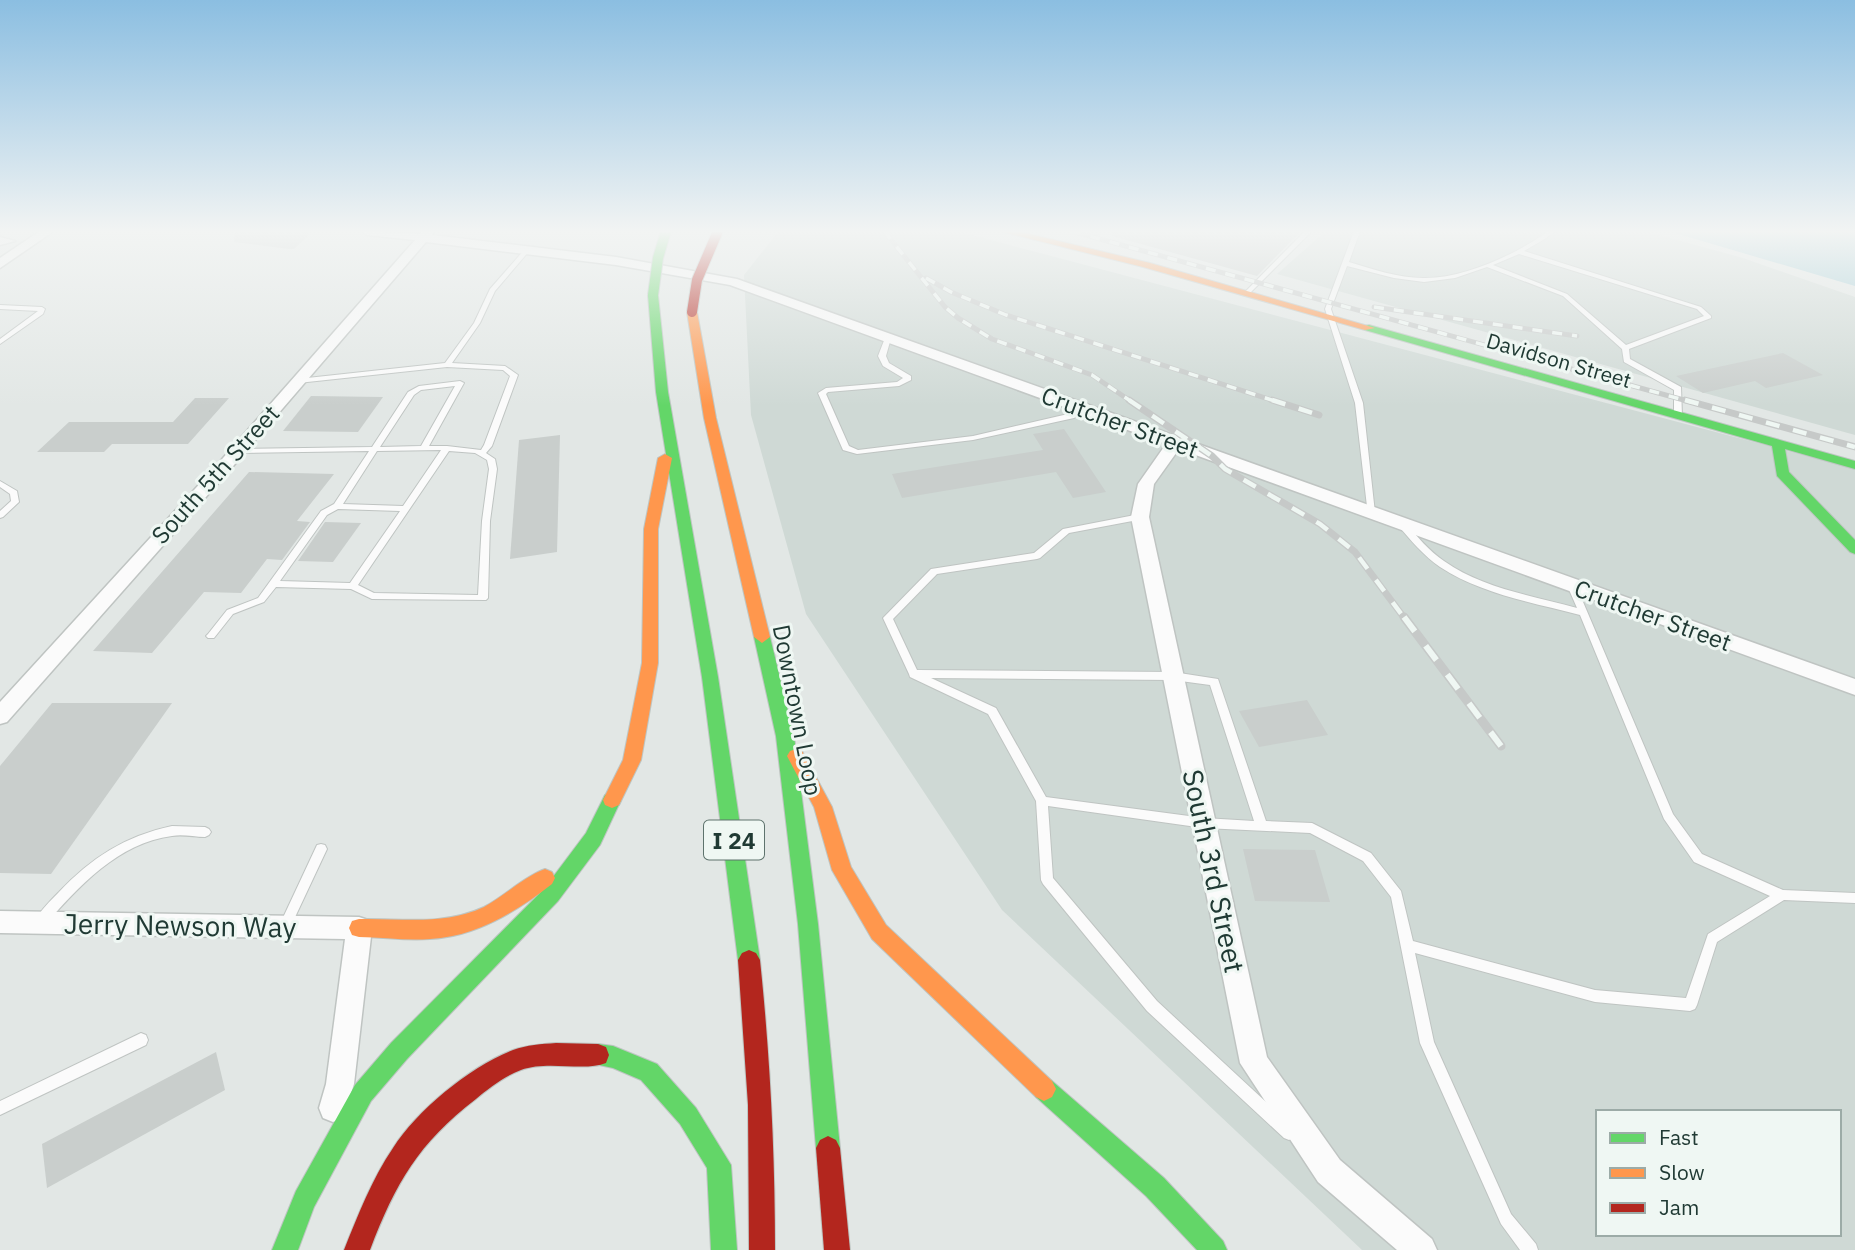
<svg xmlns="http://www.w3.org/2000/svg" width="1855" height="1250" viewBox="0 0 1855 1250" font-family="'IBM Plex Sans',sans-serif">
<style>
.built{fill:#cfd9d5;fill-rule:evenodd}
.water{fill:#a1cdd6}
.building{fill:#c9cecc}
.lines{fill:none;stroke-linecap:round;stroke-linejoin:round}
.lane-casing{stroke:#bfc4c2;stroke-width:2}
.street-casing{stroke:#bfc4c2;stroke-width:3}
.fast-casing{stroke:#bec5c2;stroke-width:2}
.slow-casing{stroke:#bec5c2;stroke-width:2}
.jam-casing{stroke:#bec5c2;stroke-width:2}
.lane{fill:#fbfbfb;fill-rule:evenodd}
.street{fill:#fbfbfb;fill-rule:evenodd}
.fast{fill:#63d668;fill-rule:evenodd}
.slow{fill:#ff974d;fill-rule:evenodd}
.jam{fill:#b3261e;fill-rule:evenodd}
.rail-far2-casing{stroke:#c6c9c8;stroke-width:5}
.rail-far1-casing{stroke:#c6c9c8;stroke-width:7}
.rail-casing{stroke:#c6c9c8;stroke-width:9}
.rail-far2{stroke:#eff7f3;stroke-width:3.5;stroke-dasharray:10;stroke-linecap:butt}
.rail-far1{stroke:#eff7f3;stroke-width:4.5;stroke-dasharray:14;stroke-linecap:butt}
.rail{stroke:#eff7f3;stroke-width:6;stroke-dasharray:18;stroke-linecap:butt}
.fast-bridge-casing{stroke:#bbc4c1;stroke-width:12;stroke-linecap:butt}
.jam-bridge-casing{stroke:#bbc4c1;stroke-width:12;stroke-linecap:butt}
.fast-bridge{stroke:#63d668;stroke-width:10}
.jam-bridge{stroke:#b3261e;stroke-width:10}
.labels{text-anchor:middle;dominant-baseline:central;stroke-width:6;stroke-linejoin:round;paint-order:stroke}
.far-street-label{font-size:21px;fill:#203a34;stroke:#eff7f3}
.shield{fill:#eff7f3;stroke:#5e736d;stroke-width:2}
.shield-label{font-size:23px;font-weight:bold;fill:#203a34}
.street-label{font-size:24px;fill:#203a34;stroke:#eff7f3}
.near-street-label{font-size:28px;fill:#203a34;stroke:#eff7f3}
</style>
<rect width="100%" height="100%" fill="#e2e7e5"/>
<!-- built -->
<g class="built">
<path d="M 779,231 L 957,231 L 1855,469 L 1855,1250 L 1362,1250 L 1002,910 L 806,614 L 751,415 L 744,275 ZM 1598,1112 L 1839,1112 L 1839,1234 L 1598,1234 Z"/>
<polygon points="1326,231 1644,231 1743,258 1855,297 1855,435 1277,274"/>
</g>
<!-- water -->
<polygon class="water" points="1668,231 1855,231 1855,286"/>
<!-- building -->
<g class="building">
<polygon points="235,231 313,231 294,249 289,249 234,242"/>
<polygon points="1112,231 1301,231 1257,276 1112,236"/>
<polygon points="1783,353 1823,375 1766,388 1755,381 1703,393 1676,376"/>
<polygon points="311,396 383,397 358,432 283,431"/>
<polygon points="195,398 229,398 188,444 112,444 104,452 37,452 69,422 173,422"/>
<polygon points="1064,429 1106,492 1073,498 1056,472 902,498 892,474 1043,450 1033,434"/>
<polygon points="560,435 557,552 510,559 519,440"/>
<polygon points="249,472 334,474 297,521 310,522 282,560 267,559 241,593 204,592 152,653 93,651"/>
<polygon points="325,522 361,523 333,562 298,561"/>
<polygon points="1307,700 1328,735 1259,747 1239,711"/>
<polygon points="52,703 172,703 51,874 0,873 0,766"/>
<polygon points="1243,849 1315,850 1330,902 1255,901"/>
<polygon points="216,1052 225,1090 47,1188 42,1144"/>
</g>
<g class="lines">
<defs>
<g id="lane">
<polygon points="1305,231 1312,231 1248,295 1244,295 1244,293"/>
<path d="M 1354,231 L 1360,231 L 1349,262 C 1373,269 1398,278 1423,278 C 1464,279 1516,254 1549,231 L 1556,231 L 1543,240 L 1524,251 L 1701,307 L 1711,316 L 1711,318 L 1629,349 L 1630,359 L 1681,387 L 1682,416 L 1678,418 L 1674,416 L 1674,390 L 1624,362 L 1622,349 L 1563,296 L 1487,267 L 1455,278 L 1424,282 L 1394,278 L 1347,266 L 1331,309 L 1363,403 L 1375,513 L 1371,516 L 1368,515 L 1355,403 L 1325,309 ZM 1519,254 L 1697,309 L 1704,316 L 1626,345 L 1567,294 L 1493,265 Z"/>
<path d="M 525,249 L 530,250 L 495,291 L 480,323 L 452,363 L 505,366 L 518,375 L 492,446 L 486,453 L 495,459 L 497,469 L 490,521 L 488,598 L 486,600 L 372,599 L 351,589 L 276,587 L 264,602 L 233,614 L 214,638 L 208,638 L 206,636 L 208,634 L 227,610 L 258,598 L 321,511 L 334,504 L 369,451 L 237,453 L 233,451 L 234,449 L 372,447 L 408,392 L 419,386 L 460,381 L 464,383 L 429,446 L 447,446 L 481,450 L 484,445 L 510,376 L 503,370 L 447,367 L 298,383 L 294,381 L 298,379 L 445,363 L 474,323 L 490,289 ZM 455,386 L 421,446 L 380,447 L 414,395 L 421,390 ZM 441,450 L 403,506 L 343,504 L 377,451 ZM 449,451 L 475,453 L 487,460 L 489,469 L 482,521 L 478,595 L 374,593 L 358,585 ZM 338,509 L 400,511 L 350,583 L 280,581 L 327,515 Z"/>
<polygon points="0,305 42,307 45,309 43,314 0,344 0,339 38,311 0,309"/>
<polygon points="888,336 891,338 886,356 889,363 911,376 911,380 899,386 828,392 826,394 849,446 858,450 973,436 1068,414 1084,406 1088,408 1074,418 973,440 857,454 843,450 818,393 826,388 897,382 903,378 883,366 878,356 885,338"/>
<polygon points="0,481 17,491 19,502 3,517 0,518 0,511 11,501 10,494 0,487"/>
<path d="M 1140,514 L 1143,515 L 1144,517 L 1143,519 L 1069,533 L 1040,558 L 1037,559 L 937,574 L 893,619 L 917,670 L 1173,672 L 1218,679 L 1266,821 L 1312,823 L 1371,853 L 1401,891 L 1413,941 L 1595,990 L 1686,998 L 1708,934 L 1770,896 L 1694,862 L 1664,819 L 1580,615 C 1534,603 1481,594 1440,567 C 1424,556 1410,540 1398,525 L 1402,522 L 1405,523 C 1417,536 1429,551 1444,561 C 1482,588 1533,596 1577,608 L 1567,585 L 1569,583 L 1575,583 L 1673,814 L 1702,854 L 1783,890 L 1855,893 L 1855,903 L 1784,900 L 1717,942 L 1697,1005 L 1695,1009 L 1690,1011 L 1595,1002 L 1415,953 L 1434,1042 L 1511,1214 L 1536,1244 L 1538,1250 L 1520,1250 L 1501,1224 L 1420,1043 L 1391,897 L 1363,861 L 1310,833 L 1204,828 L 1048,806 L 1053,878 L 1157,1001 L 1294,1128 L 1296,1133 L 1294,1138 L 1289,1140 L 1284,1138 L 1147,1011 L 1043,884 L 1041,880 L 1036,801 L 988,714 L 910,677 L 909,674 L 883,618 L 931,569 L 1034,553 L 1063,529 ZM 931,678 L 1173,680 L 1210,685 L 1254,821 L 1204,818 L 1046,797 L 996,708 Z"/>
<path d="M 172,826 L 205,827 L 209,829 L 211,832 L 209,835 L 205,837 C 194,837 183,834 172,836 C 118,843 78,887 44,926 L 40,928 L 36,926 L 34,922 C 40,911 50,901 59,892 C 91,858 125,836 172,826 Z"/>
<polygon points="321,844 325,845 327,849 289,930 285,932 281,930 279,926 281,922 317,845"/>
<polygon points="141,1033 146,1035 148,1040 146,1045 0,1115 0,1101"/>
</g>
<g id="street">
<polygon points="40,231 54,231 0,268 0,258"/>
<polygon points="361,231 420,234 422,231 435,231 432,235 616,257 737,279 1855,679 1855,695 1179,449 1154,484 1149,517 1267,1057 1340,1160 1432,1239 1437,1250 1397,1250 1318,1182 1240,1063 1131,517 1138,484 1166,444 730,285 616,265 426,242 228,472 7,722 0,724 0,702 216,466 415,240 367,235"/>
<polygon points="0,237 15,241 0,245"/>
<polygon points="0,911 359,917 368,920 372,928 354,1084 343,1118 333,1122 323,1118 319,1108 326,1084 345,939 0,933"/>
</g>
<g id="fast">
<polygon points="653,292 658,295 668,392 718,677 760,960 756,967 749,970 742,967 738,960 702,677 656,392 648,295"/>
<polygon points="1369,325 1855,461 1855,469 1785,449 1789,472 1855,540 1855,554 1850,552 1777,476 1772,446 1365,330 1365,326"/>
<polygon points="762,631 770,637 794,736 818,924 840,1148 836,1156 828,1160 820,1156 816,1148 798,924 776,736 754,637"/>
<polygon points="612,792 619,795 621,800 600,845 558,901 407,1059 371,1101 314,1207 298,1250 272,1250 296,1191 355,1085 391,1043 544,889 586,833 605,795"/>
<polygon points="598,1044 613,1046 657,1064 696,1108 731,1165 737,1250 711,1250 707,1168 680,1124 641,1080 613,1068 590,1063 587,1055 590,1047"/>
<polygon points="1044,1077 1052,1081 1164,1178 1223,1241 1227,1250 1197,1250 1146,1196 1036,1097 1032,1089 1036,1081"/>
</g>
<g id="slow">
<polygon points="999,231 1017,231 1150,263 1375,328 1365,330 1143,267"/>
<polygon points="692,309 697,312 716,418 770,637 762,643 754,637 704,418 687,312"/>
<polygon points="665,454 672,458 658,529 658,663 641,760 619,805 612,808 605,805 603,800 623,760 642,663 644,529 658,458"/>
<polygon points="796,749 802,751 832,807 851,867 886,925 1052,1081 1056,1089 1052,1097 1044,1101 1036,1097 872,939 832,870 814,807 787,756 790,751"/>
<path d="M 545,869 L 552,872 L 555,878 L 552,884 C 517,911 476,937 430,939 C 406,941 383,937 359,937 L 352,935 L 349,928 L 352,921 L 359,919 C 402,918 443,926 484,907 C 505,896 523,877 545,869 Z"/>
</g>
<g id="jam">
<path d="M 749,950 L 756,953 L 760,960 C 770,1056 775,1153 775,1250 L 749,1250 L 748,1105 L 738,960 L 742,953 Z"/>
<path d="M 556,1043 L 598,1044 L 606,1047 L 609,1055 L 606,1063 C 584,1072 548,1060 521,1070 C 505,1076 489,1088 476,1099 C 418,1144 396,1182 370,1250 L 344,1250 C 358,1215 372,1179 393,1148 C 417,1110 471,1066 513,1050 C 527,1045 541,1044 556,1043 Z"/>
<polygon points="828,1136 836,1140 840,1148 850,1250 824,1250 816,1148 820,1140"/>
</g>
</defs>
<!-- lane casing -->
<use href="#lane" class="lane-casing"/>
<!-- street casing -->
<use href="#street" class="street-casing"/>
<!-- fast casing -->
<use href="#fast" class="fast-casing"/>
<!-- slow casing -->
<use href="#slow" class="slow-casing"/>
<!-- jam casing -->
<use href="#jam" class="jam-casing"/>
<!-- lane -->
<use href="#lane" class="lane"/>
<!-- street -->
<use href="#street" class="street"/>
<!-- fast -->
<use href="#fast" class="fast"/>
<!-- slow -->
<use href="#slow" class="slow"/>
<!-- jam -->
<use href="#jam" class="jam"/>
<defs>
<g id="rail-far2">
<polyline points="884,231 945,307 958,318 992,339 1092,375 1132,402"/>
<polyline points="1071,231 1691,402"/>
<polyline points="926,278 951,292 1006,315 1278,402"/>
<polyline points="1374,307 1577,336"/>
</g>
<g id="rail-far1">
<polyline points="1129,400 1212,456 1225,469 1320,524 1355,552 1405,619"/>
<polyline points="1272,400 1319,415"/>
<polyline points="1685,400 1855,447"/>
</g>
<polyline id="rail" points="1404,617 1501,746"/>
</defs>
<!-- rail-far2 casing -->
<use href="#rail-far2" class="rail-far2-casing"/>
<!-- rail-far1 casing -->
<use href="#rail-far1" class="rail-far1-casing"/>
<!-- rail casing -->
<use href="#rail" class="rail-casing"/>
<!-- rail-far2 -->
<use href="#rail-far2" class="rail-far2"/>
<!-- rail-far1 -->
<use href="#rail-far1" class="rail-far1"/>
<!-- rail -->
<use href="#rail" class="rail"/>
<defs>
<polyline id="fast-bridge" points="653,295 658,258 666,231"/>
<polyline id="jam-bridge" points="692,312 697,280 718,231"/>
</defs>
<!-- fast-bridge casing -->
<use href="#fast-bridge" class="fast-bridge-casing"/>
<!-- jam-bridge casing -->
<use href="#jam-bridge" class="jam-bridge-casing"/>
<!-- fast-bridge -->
<use href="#fast-bridge" class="fast-bridge"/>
<!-- jam-bridge -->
<use href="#jam-bridge" class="jam-bridge"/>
</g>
<!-- sky -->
<linearGradient id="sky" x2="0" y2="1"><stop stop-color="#8bbee1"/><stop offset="0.57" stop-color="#f2f4f3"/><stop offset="1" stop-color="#f2f4f3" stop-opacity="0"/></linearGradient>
<rect width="1855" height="406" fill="url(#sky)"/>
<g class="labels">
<!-- far-street labels -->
<g class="far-street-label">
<text transform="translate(1559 360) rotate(16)">Davidson Street</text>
</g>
<!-- shield labels -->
<rect class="shield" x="704" y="820.5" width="60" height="39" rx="5"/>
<g class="shield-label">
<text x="734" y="840">I 24</text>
</g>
<!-- street labels -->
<g class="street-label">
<text transform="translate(1120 422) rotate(20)">Crutcher Street</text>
<text transform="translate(215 474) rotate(-48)">South 5th Street</text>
<text transform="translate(1653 615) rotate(20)">Crutcher Street</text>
<text transform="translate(798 710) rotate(79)">Downtown Loop</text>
</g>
<!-- near-street labels -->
<g class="near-street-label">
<text transform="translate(1214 871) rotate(78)">South 3rd Street</text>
<text transform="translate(180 925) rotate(1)">Jerry Newson Way</text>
</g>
</g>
<!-- legend -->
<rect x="1596" y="1110" width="245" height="126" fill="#eff7f3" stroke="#9caba7" stroke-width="2"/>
<rect x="1610" y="1133" width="35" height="10" fill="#63d668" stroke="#9caba7" stroke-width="2"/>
<text x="1659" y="1145" font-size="21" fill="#203a34">Fast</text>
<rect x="1610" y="1168" width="35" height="10" fill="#ff974d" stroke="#9caba7" stroke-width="2"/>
<text x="1659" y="1180" font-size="21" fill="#203a34">Slow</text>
<rect x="1610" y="1203" width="35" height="10" fill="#b3261e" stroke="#9caba7" stroke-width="2"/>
<text x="1659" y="1215" font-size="21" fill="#203a34">Jam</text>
</svg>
